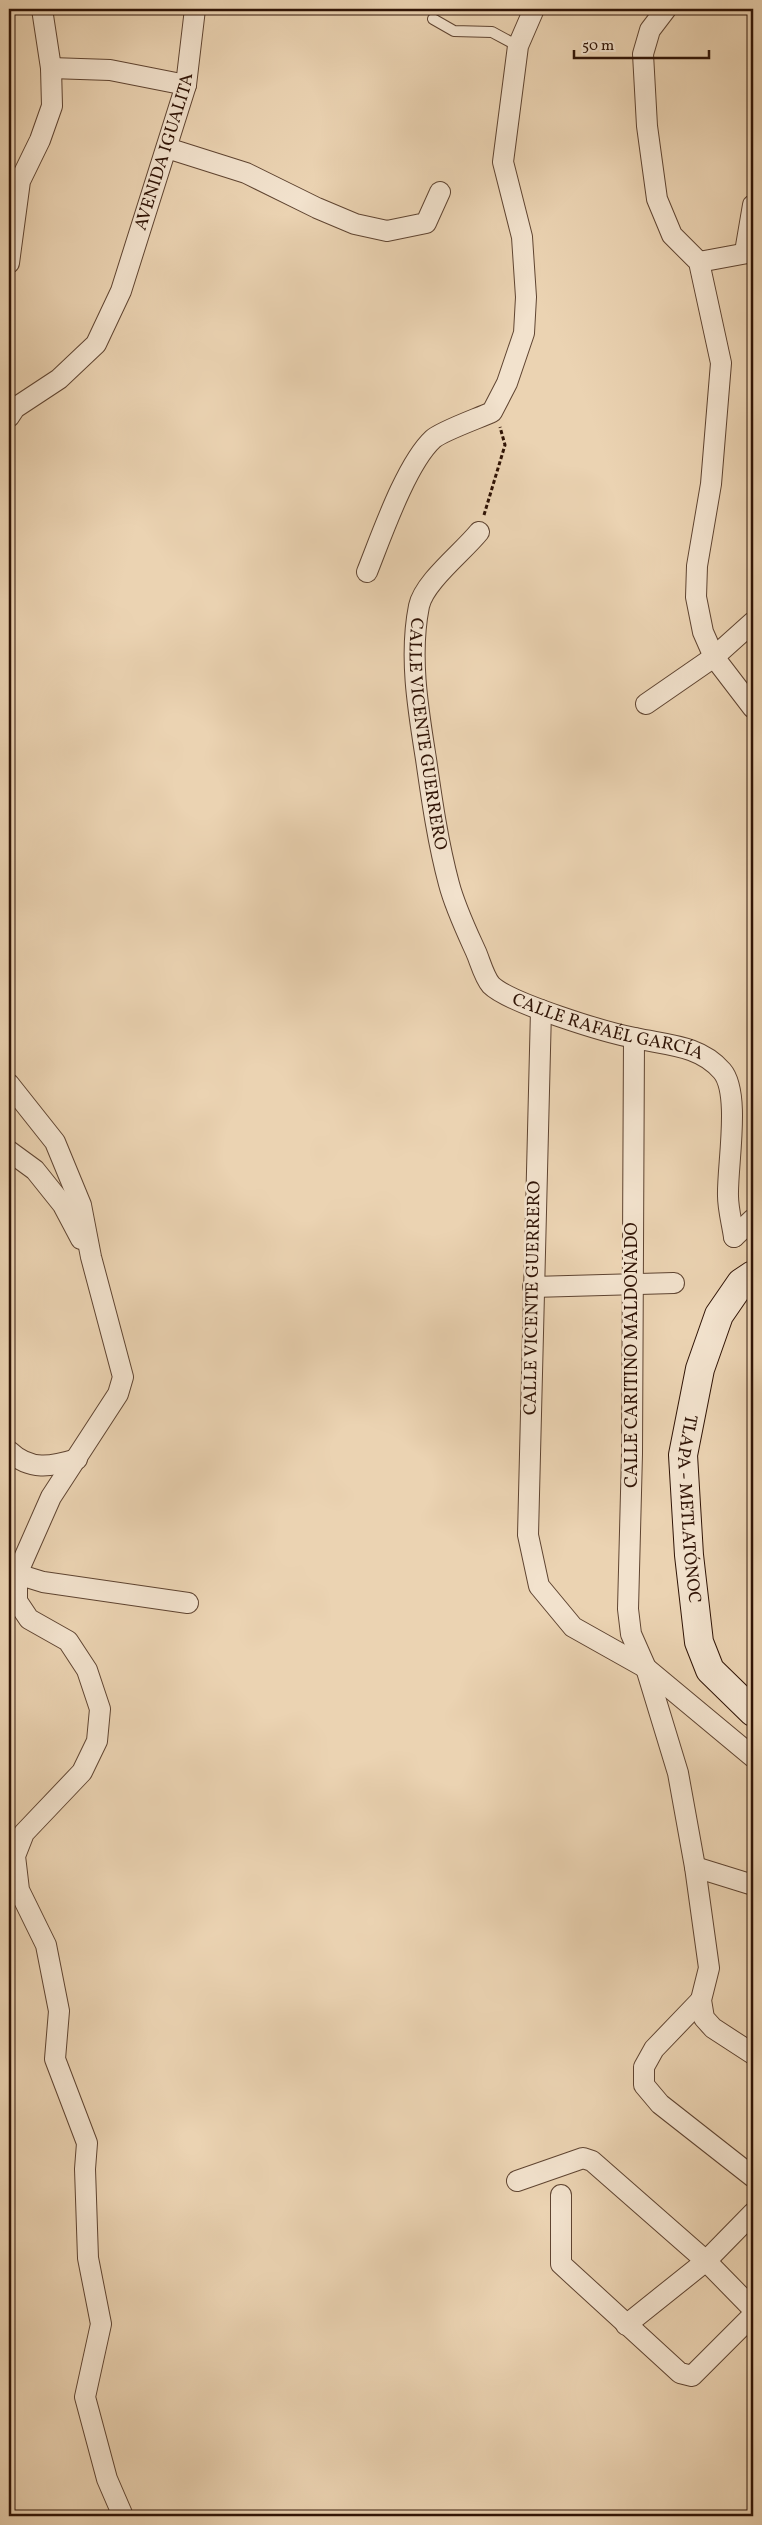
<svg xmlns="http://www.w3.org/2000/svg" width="762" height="2525" viewBox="0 0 762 2525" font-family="Vollkorn,serif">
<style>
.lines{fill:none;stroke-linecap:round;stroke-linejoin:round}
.service-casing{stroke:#5f4431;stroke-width:12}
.minor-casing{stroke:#5f4431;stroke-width:22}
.secondary-casing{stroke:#301406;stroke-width:30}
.path{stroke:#301406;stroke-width:3;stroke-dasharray:4 2.5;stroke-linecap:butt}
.service{stroke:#f2e2cd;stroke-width:10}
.minor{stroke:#f2e2cd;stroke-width:20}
.secondary{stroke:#f2e2cd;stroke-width:28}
.labels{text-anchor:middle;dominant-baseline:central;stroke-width:5;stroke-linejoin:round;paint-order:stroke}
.street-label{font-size:18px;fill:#301406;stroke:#f2e2cd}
</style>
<rect width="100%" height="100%" fill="#ebd3b2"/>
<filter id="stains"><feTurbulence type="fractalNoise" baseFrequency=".004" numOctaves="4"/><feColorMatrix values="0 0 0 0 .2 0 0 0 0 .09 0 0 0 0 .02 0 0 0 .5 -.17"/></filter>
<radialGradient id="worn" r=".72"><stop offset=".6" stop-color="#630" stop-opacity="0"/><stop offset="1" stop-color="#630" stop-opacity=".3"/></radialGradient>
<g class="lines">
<defs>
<polyline id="service" points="433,19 454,31 492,32 518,46"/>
<g id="minor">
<polyline points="666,9 650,30 643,54 647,126 657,199 672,235 699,262 721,363 711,484 697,566 696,597 703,632 714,657 753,708"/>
<polyline points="51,68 110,70 186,85"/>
<polyline points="167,148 246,173 317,208 355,224 387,231 426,223 440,192"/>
<polyline points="745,252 753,205"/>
<polyline points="699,262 753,252"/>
<polyline points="9,263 20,181 40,140 52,106 51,68 42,9"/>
<path id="s1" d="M 9,417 L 15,408 L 59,379 L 96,344 L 121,291 L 186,85 L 195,9"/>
<path id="s2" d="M 479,532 C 463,552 424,582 419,606 C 409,656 418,709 426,759 C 432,801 438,843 449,884 C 455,907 466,930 476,952 C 480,961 484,977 491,985 C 509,1003 607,1033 635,1038 C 666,1045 700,1045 722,1071 C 741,1093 727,1166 728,1196 C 728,1209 732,1223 734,1237"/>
<path d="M 367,572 C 381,537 406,464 433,439 C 442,431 479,418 492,412 L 507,383 L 524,333 L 526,297 L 522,237 L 503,162 L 518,46 L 534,9"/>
<polyline points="646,704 714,657 753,622"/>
<polyline points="541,1010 528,1535 539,1586 573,1627 646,1668 753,1757"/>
<polyline points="634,1038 632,1454 628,1609 631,1634 646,1668 678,1773 695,1867 709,1968 701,2000 704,2018 713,2028 753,2054"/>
<polyline points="9,1084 55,1142 81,1205 91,1257 123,1377 118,1394 51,1497 17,1574 17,1601 29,1619 68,1641 87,1670 100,1709 97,1741 82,1772 24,1833 15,1856 19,1890 46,1945 59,2011 55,2059 87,2143 85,2169 88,2258 101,2324 85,2397 107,2479 123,2516"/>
<polyline points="9,1151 35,1170 63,1205 81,1239"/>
<polyline points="734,1237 753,1219"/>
<polyline points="533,1287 674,1283"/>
<path d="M 9,1451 C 30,1471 51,1467 77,1459"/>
<polyline points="17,1574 43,1582 188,1603"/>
<polyline points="695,1867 753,1885"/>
<polyline points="701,2000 654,2049 644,2067 644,2085 660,2104 753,2177"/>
<polyline points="517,2181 583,2158 592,2161 706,2261 753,2309"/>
<polyline points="561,2195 561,2264 680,2373 692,2376 753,2315"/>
<polyline points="626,2325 706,2261 753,2213"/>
</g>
<g id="secondary">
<path id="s3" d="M 753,1275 L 741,1283 L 719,1315 L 700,1369 L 683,1455 L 689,1555 L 699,1642 L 710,1670 L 753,1712"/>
</g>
</defs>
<!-- service casing -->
<use href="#service" class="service-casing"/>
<!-- minor casing -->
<use href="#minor" class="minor-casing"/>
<!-- secondary casing -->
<use href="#secondary" class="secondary-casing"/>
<!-- path -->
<polyline class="path" points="484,515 505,445 500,427"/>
<!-- service -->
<use href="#service" class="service"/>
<!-- minor -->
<use href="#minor" class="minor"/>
<!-- secondary -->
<use href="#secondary" class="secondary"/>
</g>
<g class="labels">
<!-- street labels -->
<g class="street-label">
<text stroke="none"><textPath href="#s1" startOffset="319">AVENIDA IGUALITA</textPath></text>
<text stroke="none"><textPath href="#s2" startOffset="225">CALLE VICENTE GUERRERO</textPath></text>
<text stroke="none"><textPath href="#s2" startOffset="612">CALLE RAFAÉL GARCÍA</textPath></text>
<text transform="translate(533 1298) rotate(-89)">CALLE VICENTE GUERRERO</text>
<text transform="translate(632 1355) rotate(-90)">CALLE CARITINO MALDONADO</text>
<text stroke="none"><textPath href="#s3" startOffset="252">TLAPA - METLATÓNOC</textPath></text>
</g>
</g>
<!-- margin -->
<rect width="762" height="2525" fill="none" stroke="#ebd3b2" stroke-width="30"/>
<rect x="10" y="10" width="742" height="2505" fill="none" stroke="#301406" stroke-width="2.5"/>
<rect x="15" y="15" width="732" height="2495" fill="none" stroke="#301406"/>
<!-- scale -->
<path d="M574 50v8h135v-8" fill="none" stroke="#301406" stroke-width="2.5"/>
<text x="582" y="50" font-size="15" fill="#301406" stroke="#f2e2cd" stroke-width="4" paint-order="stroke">50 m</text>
<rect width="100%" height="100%" filter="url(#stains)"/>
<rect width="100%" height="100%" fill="url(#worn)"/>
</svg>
